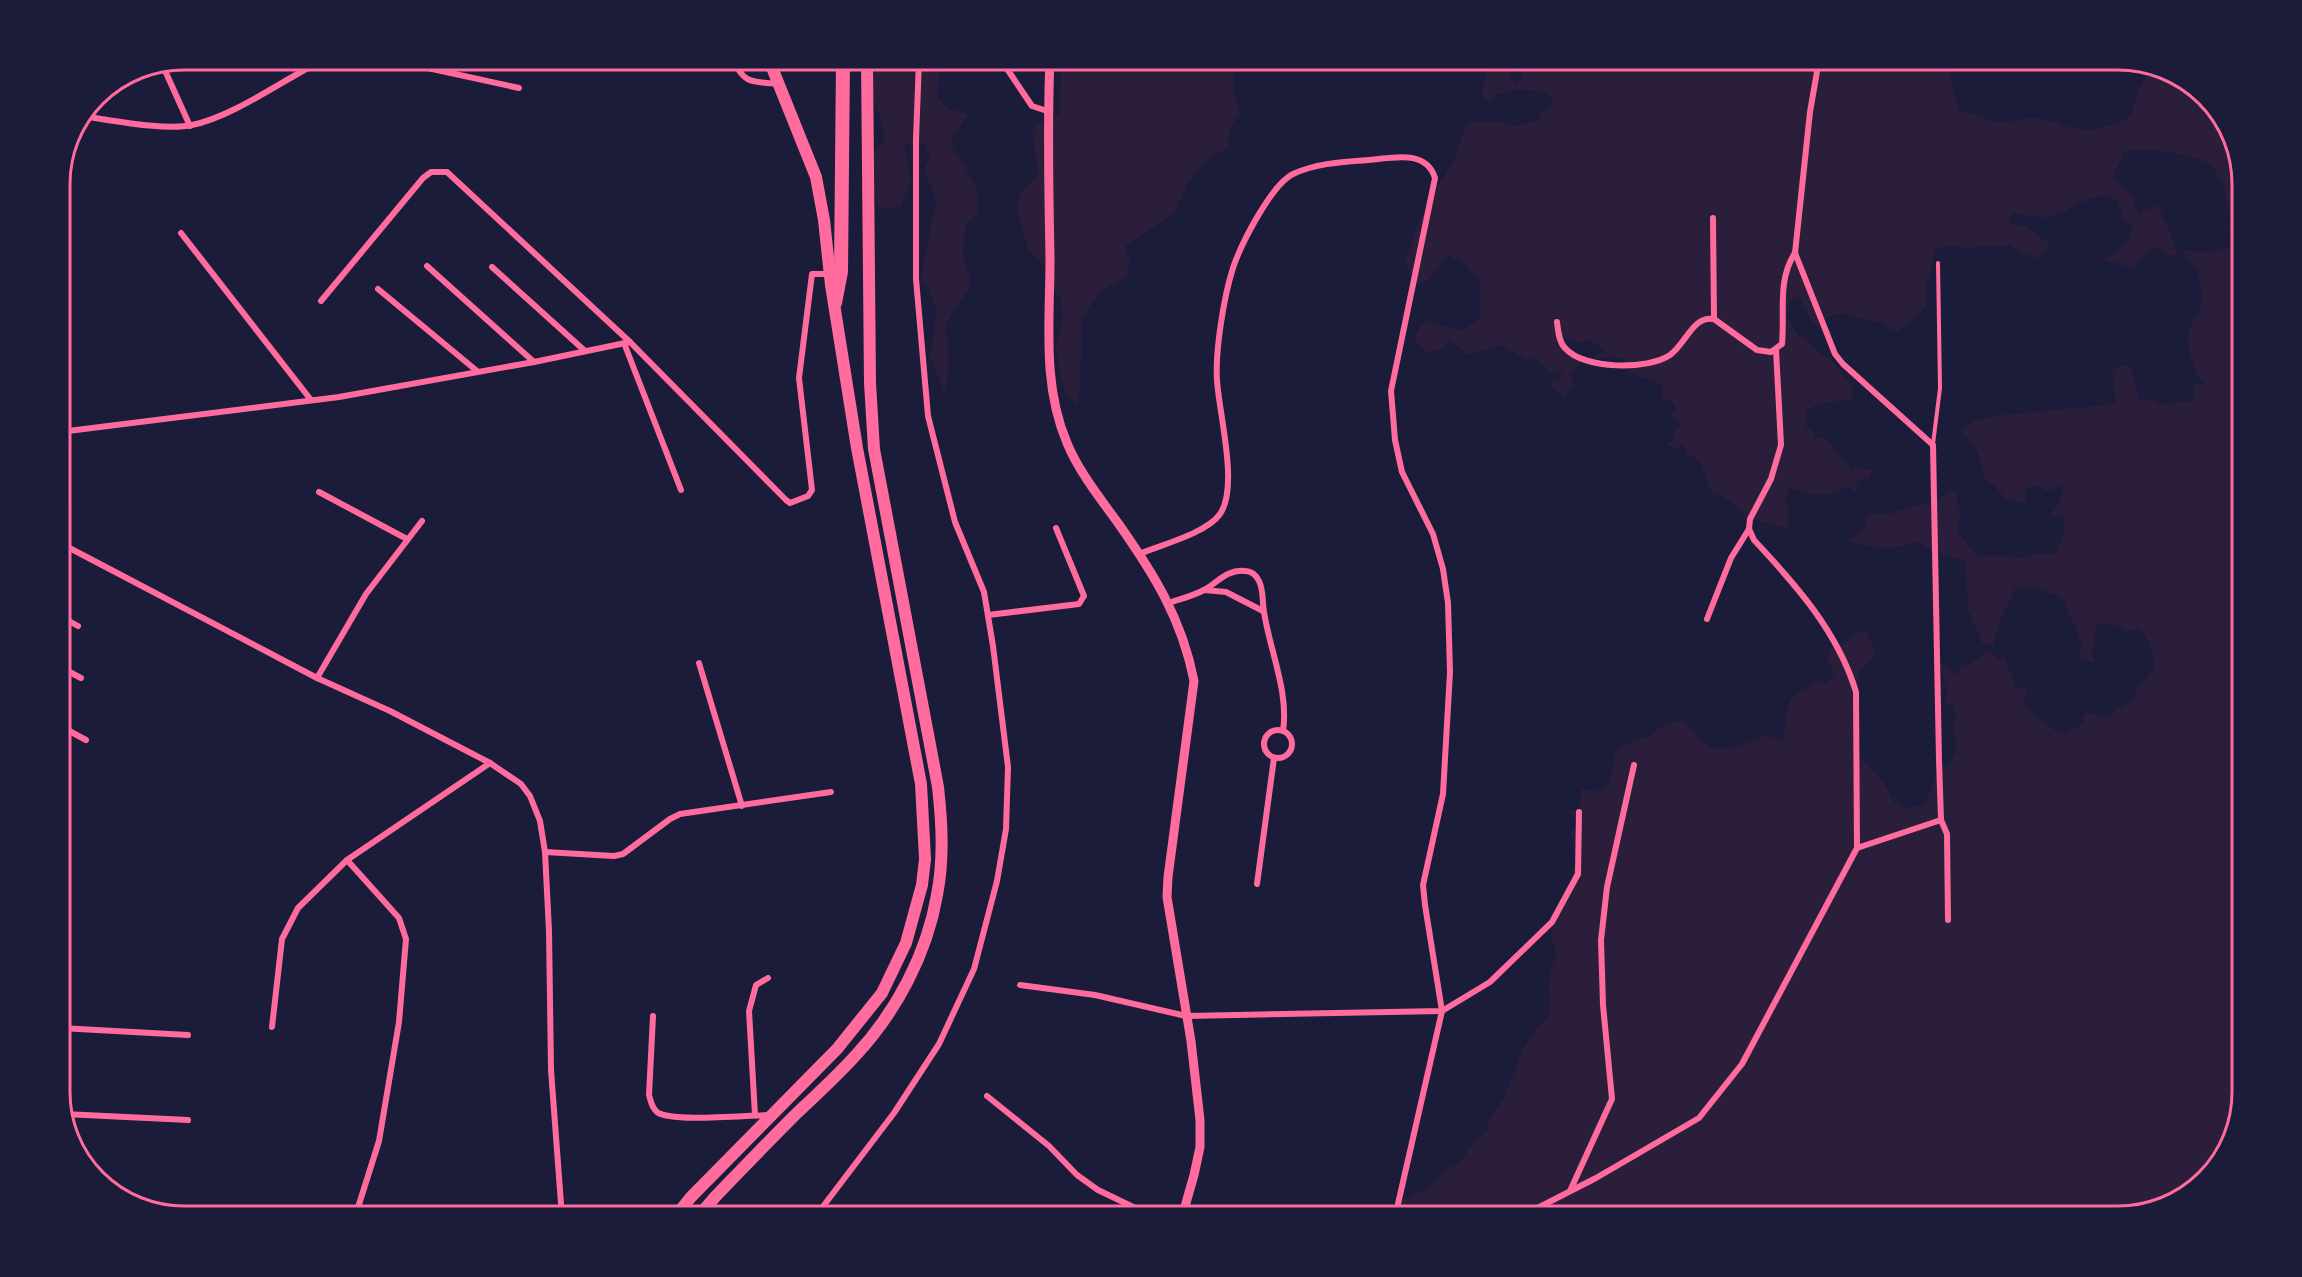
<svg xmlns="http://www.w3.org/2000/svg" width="2302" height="1277" viewBox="0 0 2302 1277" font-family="'Asap Condensed',sans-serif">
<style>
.green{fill:#2a1e3b}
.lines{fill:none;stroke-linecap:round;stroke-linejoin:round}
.path{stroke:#ff6b9d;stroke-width:2}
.service{stroke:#ff6b9d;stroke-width:4}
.minor{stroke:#ff6b9d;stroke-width:6}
.tertiary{stroke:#ff6b9d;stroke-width:9}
.primary{stroke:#ff6b9d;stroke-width:12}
.motorway{stroke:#ff6b9d;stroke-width:14}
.rim{fill:none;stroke:#ff6b9d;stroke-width:3}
</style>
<rect width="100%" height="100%" fill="#1b1b3a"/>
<!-- green -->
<g class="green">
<path d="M 881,60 L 951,60 L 939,70 L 938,99 L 949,109 L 968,114 L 950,144 L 974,182 L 977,188 L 977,214 L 966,224 L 964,237 L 963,258 L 970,277 L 970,288 L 954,309 L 945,327 C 951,349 949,371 945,393 L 929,354 L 933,342 L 936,311 L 930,291 L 921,277 L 936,201 L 924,168 L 930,156 L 923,142 L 916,148 L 904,142 L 911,182 L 900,207 L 880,209 C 875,194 863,175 870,159 C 874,148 886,145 884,131 C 878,95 859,100 881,60 Z"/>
<path d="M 1062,60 L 1244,60 C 1227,72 1233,96 1240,112 L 1229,131 L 1228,148 L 1210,158 L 1189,181 L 1174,213 L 1125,247 L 1130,262 L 1127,277 L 1103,289 L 1082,317 L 1080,387 L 1078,404 L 1065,393 L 1055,348 L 1062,324 L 1061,299 L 1050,284 L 1044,267 L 1028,248 L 1016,207 L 1020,193 L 1038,174 L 1032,131 L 1037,123 L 1059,116 Z"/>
<path d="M 1489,60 L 1511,60 L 1508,68 L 1515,84 L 1522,81 L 1519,60 L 1954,60 L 1949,70 L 1958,111 L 1980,116 L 1994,123 L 2033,118 L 2051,121 L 2064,127 L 2074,127 L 2089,131 L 2121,122 L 2131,115 L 2137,93 L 2146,76 L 2161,76 L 2167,71 L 2173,73 L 2221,115 L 2242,176 L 2242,1093 L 2229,1148 L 2187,1196 L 2118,1217 L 1384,1217 L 1403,1200 L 1430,1187 L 1449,1168 L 1459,1164 L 1473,1143 L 1488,1130 C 1487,1113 1500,1108 1506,1093 C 1517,1066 1524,1035 1549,1018 C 1551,995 1545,975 1557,954 C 1539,910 1567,901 1575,863 C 1577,854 1572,840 1571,831 L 1579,825 L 1580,820 L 1573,817 L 1568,812 L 1580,809 L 1581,789 L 1593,791 L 1606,790 L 1615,758 L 1614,755 L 1621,746 L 1651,735 L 1662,726 L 1682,720 L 1708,747 L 1733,749 L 1765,735 L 1784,741 C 1787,703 1784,695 1822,680 L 1824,685 L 1836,676 L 1827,658 L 1830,649 L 1848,640 L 1856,631 L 1867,632 L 1876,655 L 1860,670 L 1855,708 L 1860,758 L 1883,781 L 1894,802 L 1905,808 L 1925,804 L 1937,773 L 1950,764 L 1957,751 L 1953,727 L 1956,715 L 1953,706 L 1946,703 L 1947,688 L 1940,685 L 1946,682 L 1938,662 L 1958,675 L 1962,664 L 1966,666 L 1980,658 L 1987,651 L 1999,659 L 2004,658 L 2017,688 L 2028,689 L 2024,700 C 2030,713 2050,729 2063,734 L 2085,723 L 2083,718 L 2087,712 L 2106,718 L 2112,715 L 2114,710 L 2132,702 L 2139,683 L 2148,678 L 2151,670 L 2154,669 C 2156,654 2148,640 2140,628 L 2129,632 L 2115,625 L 2097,623 L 2092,656 L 2095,663 L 2080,659 L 2081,641 L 2062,598 L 2034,587 L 2016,587 L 1998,626 L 1993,645 L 1982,643 L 1969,612 L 1965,610 L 1968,604 L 1965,566 L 1967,562 L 1928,549 L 1919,542 C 1909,543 1899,548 1891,548 C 1877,549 1861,545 1848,541 L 1855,534 L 1861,532 L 1870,513 L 1885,515 L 1920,504 L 1933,506 L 1935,502 L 1954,489 L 1961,513 L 1958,532 L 1976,555 L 2024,557 L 2035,553 L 2039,555 L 2055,553 L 2063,536 L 2065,515 L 2049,516 L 2058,505 L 2064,485 L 2047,491 L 2036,485 L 2025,489 L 2025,503 L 2006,500 L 1999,491 L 1983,476 C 1981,453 1975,445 1959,429 L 1968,426 L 1974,421 L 2002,415 L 2116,404 L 2112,373 L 2114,369 L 2129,364 L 2139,396 L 2138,400 L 2152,400 L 2160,404 L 2194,401 L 2194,388 L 2198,382 L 2203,385 L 2205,381 L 2198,377 C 2193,364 2186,345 2189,331 C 2191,322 2200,315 2201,306 C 2203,294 2198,284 2199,273 L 2181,250 L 2213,253 L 2231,246 L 2229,228 L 2231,224 L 2223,184 L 2212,165 C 2186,152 2153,149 2125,151 L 2113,175 L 2133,198 L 2139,213 L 2157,205 L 2168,226 L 2177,255 L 2167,255 L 2160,247 L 2150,251 L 2133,268 L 2101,259 L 2118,252 L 2122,244 L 2131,237 L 2132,224 L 2124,221 L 2117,200 C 2090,186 2070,216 2045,217 C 2035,218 2022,214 2012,212 L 2009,224 L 2027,227 L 2051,245 L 2035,259 L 2008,245 L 1966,248 L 1948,246 L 1936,249 L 1926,288 L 1926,307 L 1898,332 L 1876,321 L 1870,323 L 1869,320 L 1840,313 L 1826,318 L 1824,322 L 1818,315 L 1818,327 L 1813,323 L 1798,295 L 1790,301 L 1787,317 L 1798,335 L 1808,340 L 1816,351 L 1831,359 L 1852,386 L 1853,400 C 1840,397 1832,405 1819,403 L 1806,412 L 1806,427 L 1813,430 L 1816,439 L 1824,436 L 1852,471 L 1858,468 L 1872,470 L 1869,478 L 1857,481 L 1856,492 L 1849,487 C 1823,497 1816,496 1790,488 L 1785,499 L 1788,506 L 1788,527 L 1778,527 L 1746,517 L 1738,507 L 1723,496 L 1712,492 L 1698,459 L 1686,454 L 1684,445 L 1673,449 L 1667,444 L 1675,439 L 1671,436 L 1680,425 L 1675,419 L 1668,415 L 1676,412 L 1674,403 L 1661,398 L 1663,387 L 1654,381 L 1627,373 L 1624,359 L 1613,357 L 1593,358 L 1606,350 L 1590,340 L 1575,342 L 1561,337 L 1571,347 L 1573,355 L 1580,362 L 1570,376 L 1575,387 L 1568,389 L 1565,396 L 1558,394 L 1548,382 L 1558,380 L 1563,373 L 1550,373 L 1536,358 L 1528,360 L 1499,345 L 1468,355 L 1451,341 L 1446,342 L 1442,350 L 1425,352 L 1414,338 L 1421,325 L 1426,322 L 1460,330 L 1465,329 L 1480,317 L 1479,278 L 1467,269 L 1466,264 L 1447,255 L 1428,281 L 1415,284 L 1404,261 C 1411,250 1412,238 1417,227 C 1426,205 1439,185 1451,165 C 1459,152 1460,136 1468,122 L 1501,121 L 1509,126 L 1537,122 L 1542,110 L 1548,108 L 1553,103 L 1548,92 L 1515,89 L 1508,93 L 1497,93 L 1489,104 L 1482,93 Z"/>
</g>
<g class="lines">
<!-- path -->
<polyline class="path" points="2226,1152 2236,1120"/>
<!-- service -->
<polyline class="service" points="1933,444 1940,388 1938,263"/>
<!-- minor -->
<g class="minor">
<polyline points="391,60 519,88"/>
<path d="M 733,60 C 745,85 752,81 778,84"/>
<polyline points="1001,60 1032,106 1047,111"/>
<polyline points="1819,60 1810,112 1795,253 1835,354 1843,364 1933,445 1939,760 1941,820 1947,834 1948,920"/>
<polyline points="162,64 190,126"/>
<path d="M 82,116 C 111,120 165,131 192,125 C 228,118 275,86 308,68 L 319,60"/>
<polyline points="1713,218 1714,319"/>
<polyline points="181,233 311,400"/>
<polyline points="427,266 534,362"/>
<polyline points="492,267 585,351"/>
<polyline points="378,289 477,371"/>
<polyline points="321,301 423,178 431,172 447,172 630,342 786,500 790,503 808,496 812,490 799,378 812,274 830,274"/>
<path d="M 1557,322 C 1558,331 1559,342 1565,348 C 1584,370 1648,370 1670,355 C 1686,344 1693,315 1714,319 L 1757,350 L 1771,352 L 1782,344 C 1785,313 1777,280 1795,253"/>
<polyline points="624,343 681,490"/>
<path d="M 1776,350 L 1781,445 L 1771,479 L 1750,519 L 1749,529 L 1754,540 C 1796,585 1838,632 1856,692 L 1857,848"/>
<polyline points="60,432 339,397 534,362 630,342"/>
<polyline points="319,492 407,539"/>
<polyline points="60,543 317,678 390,711 490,763 521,784 530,796 540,821 545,852 549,931 551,1070 562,1217"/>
<path d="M 1139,554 C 1161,545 1207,533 1220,514 C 1239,487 1219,414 1217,380 C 1215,351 1224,296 1233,268 C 1241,244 1271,185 1293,174 C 1317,163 1343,162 1369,160 C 1393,158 1426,149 1435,178 L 1391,391 L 1395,440 L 1402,472 L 1433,534 L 1443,569 L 1448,603 L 1450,672 L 1443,794 L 1423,885 L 1425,905 L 1442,1011 L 1395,1217"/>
<polyline points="1204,590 1226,592 1263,611"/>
<path d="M 1169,603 C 1180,599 1193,596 1204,590 C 1217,583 1227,569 1245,571 C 1251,571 1256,575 1259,581 C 1264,591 1262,602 1264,612 C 1270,651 1289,692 1283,731"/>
<polyline points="988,615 1079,604 1084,596 1056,528"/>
<polyline points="60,616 78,626"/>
<polyline points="1707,619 1731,558 1749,529"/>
<polyline points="699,663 742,806"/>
<polyline points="60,667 81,678"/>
<polyline points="317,678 366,594 422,521"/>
<polyline points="60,726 86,740"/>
<circle cx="1278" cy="744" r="14"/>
<polyline points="545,852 614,856 623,854 670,819 680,814 831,792"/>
<polyline points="347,860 399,918 406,939 399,1022 379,1141 355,1217"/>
<polyline points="1257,884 1274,758"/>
<polyline points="1020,985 1095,995 1186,1016 1442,1011 1490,982 1552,922 1578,874 1579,812"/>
<path d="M 653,1016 L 649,1095 C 651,1101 651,1107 657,1112 C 672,1123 748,1115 770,1115"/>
<polyline points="272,1027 282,939 298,908 347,860 490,763"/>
<polyline points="60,1028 188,1035"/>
<polyline points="987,1096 1049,1146 1077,1175 1098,1190 1154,1217"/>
<polyline points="64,1114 188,1120"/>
<polyline points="755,1115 749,1011 756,985 768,978"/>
<polyline points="1570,1191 1612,1099 1603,1005 1601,940 1607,887 1634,765"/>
<polyline points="822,1208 836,1217"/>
<polyline points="815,1217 894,1113 939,1044 974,969 997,881 1006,829 1008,767 993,646 984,592 955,522 928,416 916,279 916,139 919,60"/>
<polyline points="1520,1217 1596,1178 1699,1118 1742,1064 1857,848 1941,820"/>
</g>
<!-- tertiary -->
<path class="tertiary" d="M 1050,60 C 1047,127 1049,193 1050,259 C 1050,322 1042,384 1067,443 C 1079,472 1100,498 1118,523 C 1154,574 1182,619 1194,681 L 1168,877 L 1167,897 L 1191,1041 L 1200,1120 L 1200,1147 L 1194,1175 L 1182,1217"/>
<!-- primary -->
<g class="primary">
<polyline points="675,1217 691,1197 837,1049 882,993 906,943 922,885 925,859 921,784 857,448 831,285 824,220 816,177 769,60"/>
<path d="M 698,1217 L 715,1197 C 741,1170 767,1143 794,1116 C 815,1096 836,1077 856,1055 C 896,1012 927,954 937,895 C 944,859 942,823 938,787 L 874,449 L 870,383 L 867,60"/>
</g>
<!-- motorway -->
<polyline class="motorway" points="835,303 841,272 843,60"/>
</g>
<!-- crop -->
<path d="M0 0H2302V1277H0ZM184 70H2118A114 114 0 0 1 2232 184V1092A114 114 0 0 1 2118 1206H184A114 114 0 0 1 70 1092V184A114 114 0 0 1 184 70Z" fill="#1b1b3a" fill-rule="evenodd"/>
<path class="rim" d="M184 70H2118A114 114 0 0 1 2232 184V1092A114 114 0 0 1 2118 1206H184A114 114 0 0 1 70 1092V184A114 114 0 0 1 184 70Z"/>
</svg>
